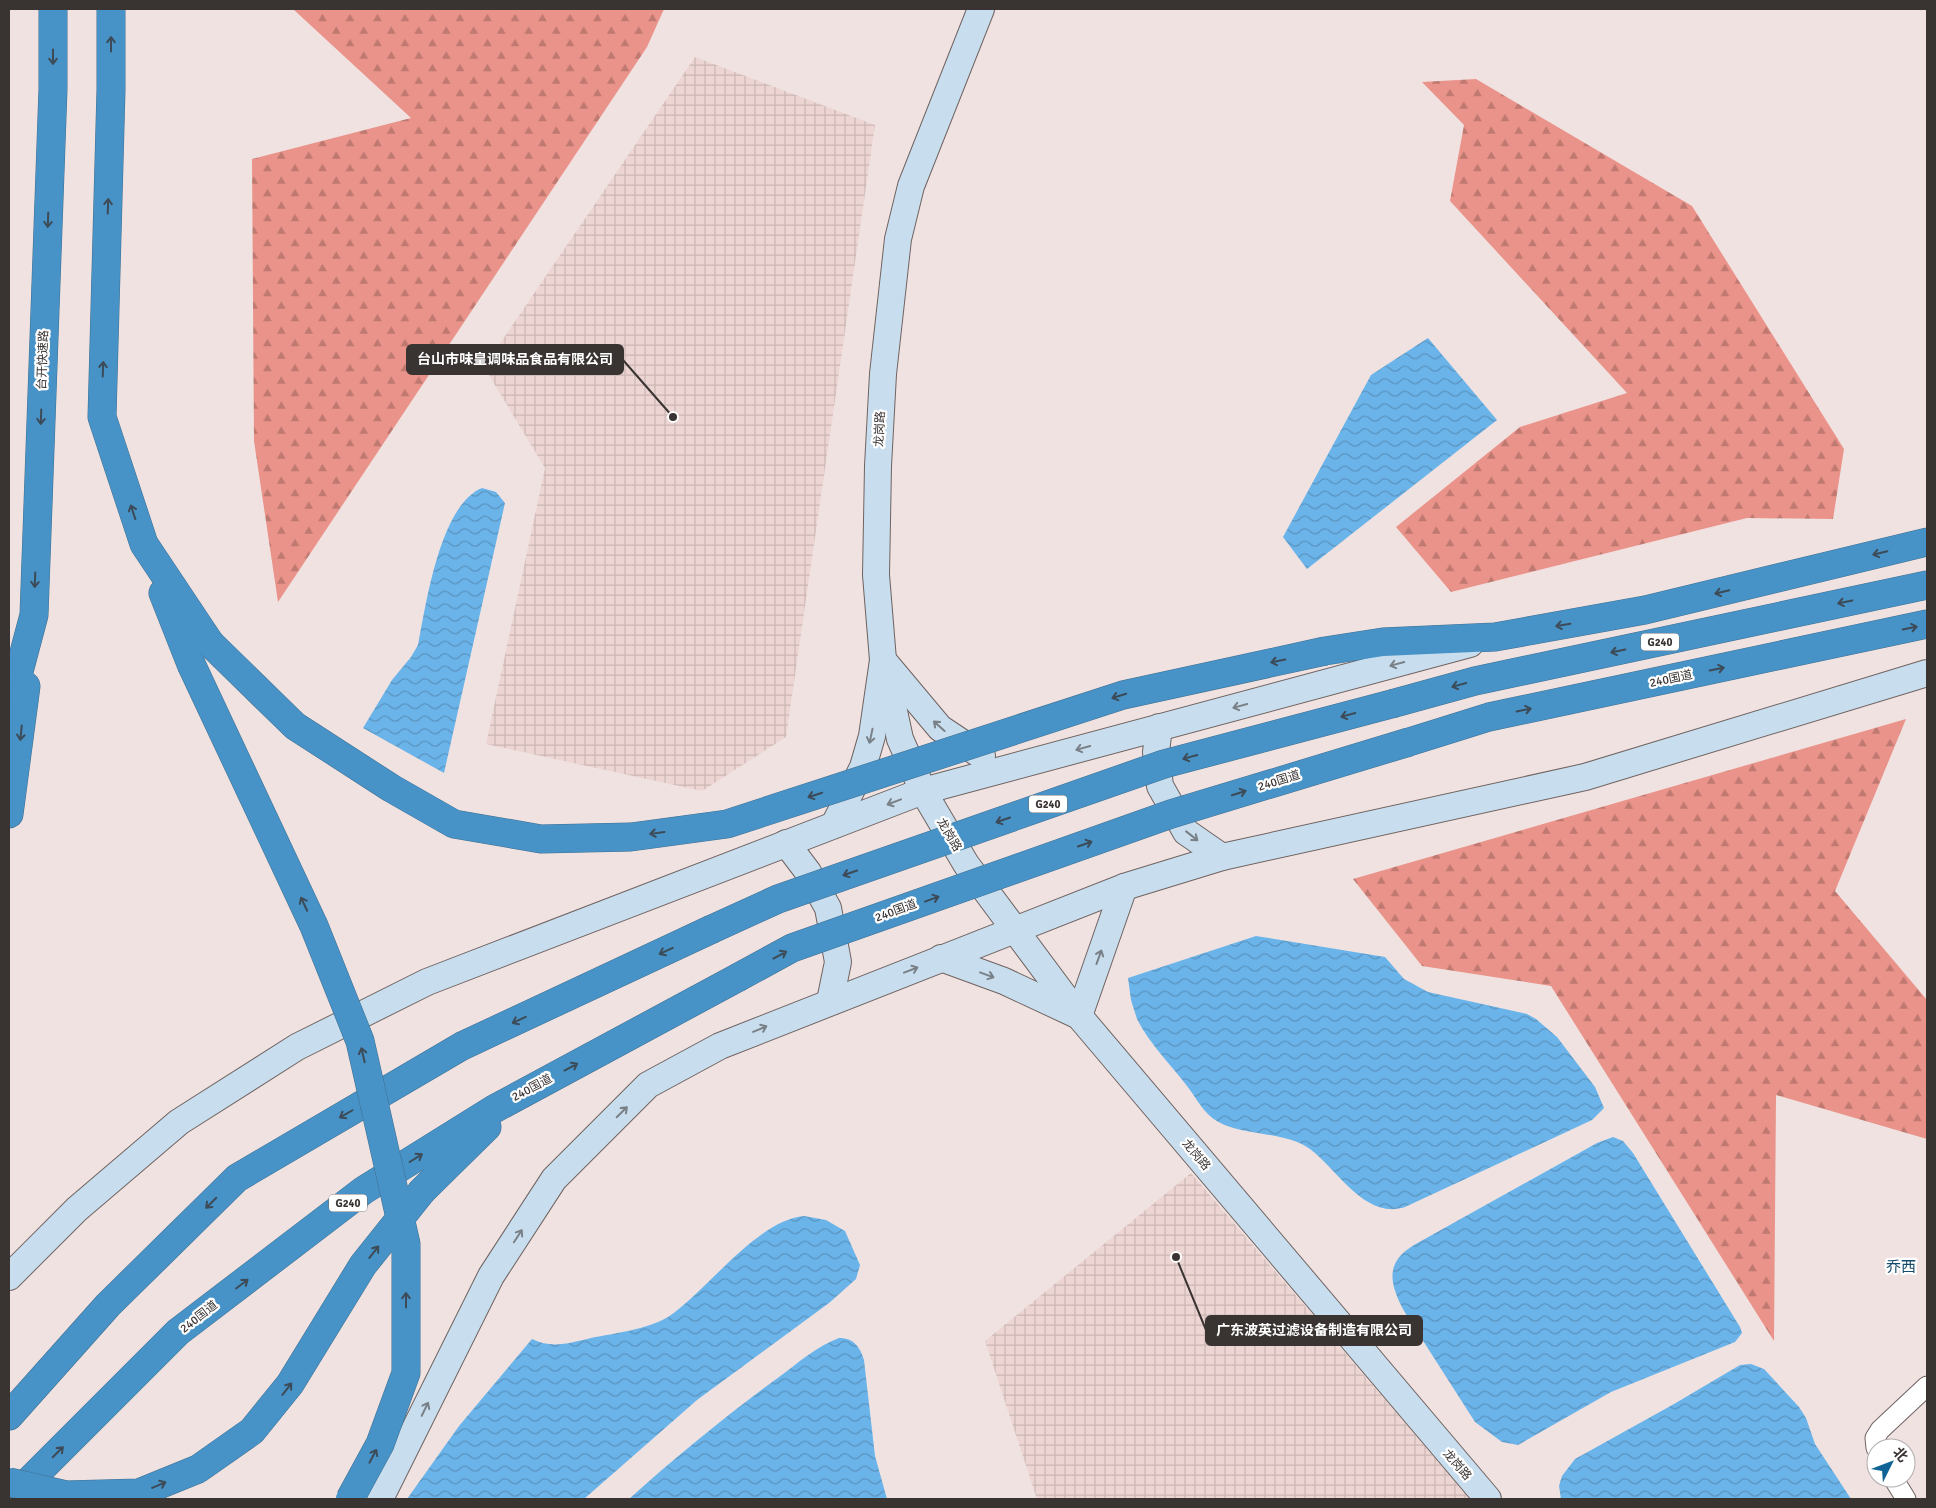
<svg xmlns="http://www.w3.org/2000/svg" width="1936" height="1508" viewBox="0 0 1936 1508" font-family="Signika,'Noto Sans SC',sans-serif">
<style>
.industrial{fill:url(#industrial-grid)}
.forest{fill:url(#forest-firs)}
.water{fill:url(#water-waves)}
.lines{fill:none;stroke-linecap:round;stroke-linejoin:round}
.street-casing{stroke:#6f6361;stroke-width:21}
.secondary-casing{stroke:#6f6361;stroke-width:28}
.highway-casing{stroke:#427192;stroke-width:29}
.street{stroke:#fff;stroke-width:19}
.secondary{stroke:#c8deee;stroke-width:26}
.highway{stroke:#4792c6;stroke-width:28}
.highway-bridge-casing{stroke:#427192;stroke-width:29;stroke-linecap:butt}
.highway-bridge{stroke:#4792c6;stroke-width:28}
.oneway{stroke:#3c4b57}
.oneway2{stroke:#798087}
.labels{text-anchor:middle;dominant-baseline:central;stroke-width:4.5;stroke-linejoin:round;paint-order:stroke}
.shield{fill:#fff;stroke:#747070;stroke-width:1}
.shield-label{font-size:11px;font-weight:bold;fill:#393332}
.street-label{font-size:12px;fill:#393332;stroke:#fff}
.quarter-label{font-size:15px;fill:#144a6c;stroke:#fff}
.leader{fill:none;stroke:#393332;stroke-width:2}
.callout-dot{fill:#393332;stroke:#fff;stroke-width:2}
.callout{fill:#393332;stroke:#393332;stroke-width:2}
.callout-label{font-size:14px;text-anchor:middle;font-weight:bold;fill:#fff}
</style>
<defs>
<pattern id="industrial-grid" width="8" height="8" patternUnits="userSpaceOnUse" patternTransform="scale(1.25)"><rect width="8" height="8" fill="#ecd5d2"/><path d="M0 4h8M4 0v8" fill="none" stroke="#cbb7b5"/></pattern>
<pattern id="forest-firs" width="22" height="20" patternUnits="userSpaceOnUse" patternTransform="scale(1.25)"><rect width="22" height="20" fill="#ea938a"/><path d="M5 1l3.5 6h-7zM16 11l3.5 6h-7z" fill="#bf7971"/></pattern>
<pattern id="water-waves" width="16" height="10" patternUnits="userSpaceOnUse" patternTransform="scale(1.25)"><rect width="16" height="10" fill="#6bb4ea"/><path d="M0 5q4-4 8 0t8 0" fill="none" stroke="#5993be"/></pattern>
</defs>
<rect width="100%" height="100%" fill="#f0e2e0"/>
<!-- industrial -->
<g class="industrial">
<polygon points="695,57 875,125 786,737 702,791 486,744 545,468 484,367"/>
<polygon points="1191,1173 1470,1499 1037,1499 985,1341"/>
</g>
<!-- forest -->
<g class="forest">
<polygon points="293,9 664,9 647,47 278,602 254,441 252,159 411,118"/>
<polygon points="1476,79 1692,206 1844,449 1833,519 1747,518 1451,592 1396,527 1520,427 1627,393 1450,201 1464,125 1422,82"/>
<polygon points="1906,719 1835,891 1927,1000 1927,1139 1776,1095 1774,1341 1551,986 1422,966 1353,879"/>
</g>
<!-- water -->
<g class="water">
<polygon points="1428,338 1497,420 1307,569 1283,537 1371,375"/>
<path d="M 482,488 L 496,492 L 505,503 L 444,773 L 363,728 L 392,680 L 411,657 L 418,645 C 426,604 440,505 482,488 Z"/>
<path d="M 1256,936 L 1385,957 L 1404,979 L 1428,992 L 1527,1014 L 1536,1019 L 1557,1037 L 1595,1087 L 1604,1108 L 1592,1120 L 1405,1207 C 1365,1220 1338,1170 1310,1149 C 1283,1129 1235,1138 1210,1116 C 1201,1108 1194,1095 1187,1086 C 1171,1065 1149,1043 1137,1019 L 1131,1000 L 1128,978 Z"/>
<path d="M 1613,1137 L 1623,1141 L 1633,1153 L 1740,1327 L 1742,1333 L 1735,1342 L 1611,1392 L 1518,1445 L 1502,1442 L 1475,1422 L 1404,1311 C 1390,1284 1384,1263 1414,1245 L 1597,1143 Z"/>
<path d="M 804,1216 L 826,1220 L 845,1231 L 860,1265 L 856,1279 L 829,1303 L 697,1400 L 584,1499 L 407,1499 L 459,1426 L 532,1339 C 552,1349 570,1343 591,1338 C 615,1333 646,1330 668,1317 C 707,1291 757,1220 804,1216 Z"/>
<path d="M 839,1338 C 854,1338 860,1347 864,1360 L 875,1456 L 887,1499 L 629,1499 C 677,1456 727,1415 779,1377 C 798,1363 817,1346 839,1338 Z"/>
<polygon points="1751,1364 1764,1369 1799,1407 1806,1418 1815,1444 1851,1499 1561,1499 1559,1486 1562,1476 1575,1459 1674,1404 1740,1365"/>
</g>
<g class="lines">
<defs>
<g id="street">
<polyline points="1876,1448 1875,1438 1880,1430 1927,1386"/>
<polyline points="1893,1478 1906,1499"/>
</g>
<g id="secondary">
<polyline points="981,9 911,186 898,239 883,374 878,466 876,575 883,660 900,739 923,791 966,864 1079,1016 1488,1499"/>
<polyline points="1159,727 1156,752 1160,786 1186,832 1222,857"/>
<polyline points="834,825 863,767 872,736 883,660 940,728 982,756"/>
<polyline points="786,843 808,872 828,908 838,962 830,1001"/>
<polyline points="941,958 1004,981 1079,1016 1124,887"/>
<polyline points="9,1277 77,1209 179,1122 297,1047 427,982 923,791 1470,644"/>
<polyline points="380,1499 491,1276 554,1179 648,1085 720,1046 1124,887 1222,857 1585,777 1927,673"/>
</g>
<g id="highway">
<polyline points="111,9 111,90 102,417 144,544 210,643"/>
<polyline points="163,593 191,664"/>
<polyline points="1325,651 1383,642 1495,637 1645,610 1927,542"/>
<polyline points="1395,703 1475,681 1927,585"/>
<polyline points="9,709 34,615 53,89 53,9"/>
<polyline points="1409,742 1489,717 1927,624"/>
<polyline points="9,814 26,686"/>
<polyline points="422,1191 487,1127"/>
<polyline points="9,1416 108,1305 237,1178 462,1046 710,930"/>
<polyline points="11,1499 178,1332 364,1190 494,1109 737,978"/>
</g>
</defs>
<!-- street casing -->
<use href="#street" class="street-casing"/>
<!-- secondary casing -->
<use href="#secondary" class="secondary-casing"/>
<!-- highway casing -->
<use href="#highway" class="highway-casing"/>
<!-- street -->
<use href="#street" class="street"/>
<!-- secondary -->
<use href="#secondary" class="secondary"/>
<!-- highway -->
<use href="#highway" class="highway"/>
<defs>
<g id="highway-bridge">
<polyline points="210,643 295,726 391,788 454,824 541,839 631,837 727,824 1123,695 1325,651"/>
<polyline points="191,664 314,926 360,1041 406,1244 406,1373 380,1444 350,1499"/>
<polyline points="710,930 778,899 1164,764 1395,703"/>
<polyline points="737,978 792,948 1171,814 1409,742"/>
<polyline points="9,1482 66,1495 139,1493 198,1469 252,1431 290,1384 363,1265 422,1191"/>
</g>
</defs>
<!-- highway-bridge casing -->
<use href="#highway-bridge" class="highway-bridge-casing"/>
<!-- highway-bridge -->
<use href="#highway-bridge" class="highway-bridge"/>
</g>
<!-- one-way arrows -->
<defs><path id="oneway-shaft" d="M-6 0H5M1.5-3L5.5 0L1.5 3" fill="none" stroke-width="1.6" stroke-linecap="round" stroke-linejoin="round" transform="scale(1.25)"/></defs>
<g class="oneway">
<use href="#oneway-shaft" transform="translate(111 44) rotate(-90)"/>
<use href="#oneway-shaft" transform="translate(53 57) rotate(90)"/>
<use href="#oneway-shaft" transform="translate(108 206) rotate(-88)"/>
<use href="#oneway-shaft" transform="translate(48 220) rotate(92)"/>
<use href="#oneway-shaft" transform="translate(103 369) rotate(-88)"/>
<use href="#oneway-shaft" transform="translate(41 417) rotate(92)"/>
<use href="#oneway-shaft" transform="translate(133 512) rotate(-108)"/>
<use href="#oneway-shaft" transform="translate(1880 553) rotate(166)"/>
<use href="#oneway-shaft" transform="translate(35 580) rotate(92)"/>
<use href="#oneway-shaft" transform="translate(1722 592) rotate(166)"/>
<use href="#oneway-shaft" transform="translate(1845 602) rotate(168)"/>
<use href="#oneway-shaft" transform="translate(1563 625) rotate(170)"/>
<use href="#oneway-shaft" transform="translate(1910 628) rotate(-12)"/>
<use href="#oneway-shaft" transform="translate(1618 651) rotate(168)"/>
<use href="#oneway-shaft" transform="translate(1278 661) rotate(168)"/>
<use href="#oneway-shaft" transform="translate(1717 669) rotate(-12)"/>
<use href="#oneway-shaft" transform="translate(1459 685) rotate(165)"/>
<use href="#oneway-shaft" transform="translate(1119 696) rotate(163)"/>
<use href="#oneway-shaft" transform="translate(1524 710) rotate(-12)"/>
<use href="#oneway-shaft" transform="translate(1348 715) rotate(165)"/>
<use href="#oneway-shaft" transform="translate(21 733) rotate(96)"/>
<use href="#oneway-shaft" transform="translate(1190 757) rotate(165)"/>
<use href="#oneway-shaft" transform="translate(1239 793) rotate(-17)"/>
<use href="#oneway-shaft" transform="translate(815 795) rotate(162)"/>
<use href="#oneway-shaft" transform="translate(1003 820) rotate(161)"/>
<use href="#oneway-shaft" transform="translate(657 833) rotate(172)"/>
<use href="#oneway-shaft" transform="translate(1085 844) rotate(-19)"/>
<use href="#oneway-shaft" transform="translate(850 873) rotate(161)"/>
<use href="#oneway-shaft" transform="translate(932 899) rotate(-20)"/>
<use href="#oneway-shaft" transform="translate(304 904) rotate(-115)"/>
<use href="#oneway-shaft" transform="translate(666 951) rotate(155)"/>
<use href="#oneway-shaft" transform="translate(780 955) rotate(-28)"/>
<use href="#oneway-shaft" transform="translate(519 1020) rotate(155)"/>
<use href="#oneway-shaft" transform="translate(363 1055) rotate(-103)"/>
<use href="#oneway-shaft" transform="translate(571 1067) rotate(-28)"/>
<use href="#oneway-shaft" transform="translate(346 1114) rotate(150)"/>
<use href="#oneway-shaft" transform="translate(416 1158) rotate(-32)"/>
<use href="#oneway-shaft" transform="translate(211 1203) rotate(135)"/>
<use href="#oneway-shaft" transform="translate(374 1252) rotate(-52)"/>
<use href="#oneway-shaft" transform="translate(242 1284) rotate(-37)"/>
<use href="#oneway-shaft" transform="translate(406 1300) rotate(-90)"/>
<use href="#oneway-shaft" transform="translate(287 1389) rotate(-52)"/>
<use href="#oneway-shaft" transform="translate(58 1452) rotate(-45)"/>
<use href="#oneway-shaft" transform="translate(373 1456) rotate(-62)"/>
<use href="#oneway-shaft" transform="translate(159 1485) rotate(-23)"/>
</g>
<g class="oneway2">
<use href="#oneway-shaft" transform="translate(1397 664) rotate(165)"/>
<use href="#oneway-shaft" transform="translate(1240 706) rotate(165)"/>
<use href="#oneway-shaft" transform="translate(939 726) rotate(-138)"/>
<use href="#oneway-shaft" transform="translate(871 736) rotate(102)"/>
<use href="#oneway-shaft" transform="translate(1083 748) rotate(165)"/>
<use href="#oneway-shaft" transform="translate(894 802) rotate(159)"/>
<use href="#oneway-shaft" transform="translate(1192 836) rotate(38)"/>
<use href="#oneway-shaft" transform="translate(1099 957) rotate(-70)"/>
<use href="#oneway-shaft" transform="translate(911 970) rotate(-21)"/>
<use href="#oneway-shaft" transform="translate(987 975) rotate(20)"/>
<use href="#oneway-shaft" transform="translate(760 1029) rotate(-23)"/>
<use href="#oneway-shaft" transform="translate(622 1112) rotate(-45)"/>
<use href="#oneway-shaft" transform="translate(518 1236) rotate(-57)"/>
<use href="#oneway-shaft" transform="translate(425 1409) rotate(-64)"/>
</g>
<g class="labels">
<!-- shield labels -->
<g class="shield">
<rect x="1641" y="633.5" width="38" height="17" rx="4"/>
<rect x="1029" y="795.5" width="38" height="17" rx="4"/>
<rect x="329" y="1194.5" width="38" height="17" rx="4"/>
</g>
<g class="shield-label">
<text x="1660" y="642">G240</text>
<text x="1048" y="804">G240</text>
<text x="348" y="1203">G240</text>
</g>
<!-- street labels -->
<g class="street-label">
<text transform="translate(43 360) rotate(-88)">台开快速路</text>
<text transform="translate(880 429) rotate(-87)">龙岗路</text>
<text transform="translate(1671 679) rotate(-12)">240国道</text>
<text transform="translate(1279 781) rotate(-17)">240国道</text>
<text transform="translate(949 835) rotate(59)">龙岗路</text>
<text transform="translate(896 911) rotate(-20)">240国道</text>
<text transform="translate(532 1088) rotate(-28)">240国道</text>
<text transform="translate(1196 1155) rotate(50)">龙岗路</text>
<text transform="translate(199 1317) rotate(-38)">240国道</text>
<text transform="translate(1457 1465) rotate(49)">龙岗路</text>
</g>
<!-- quarter labels -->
<g class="quarter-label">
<text x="1901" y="1267">乔西</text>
</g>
</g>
<!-- callouts -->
<path class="leader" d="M673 417L623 360M1176 1257L1206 1330"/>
<g class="callout-dot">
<circle cx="673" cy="417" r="5"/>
<circle cx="1176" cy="1257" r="5"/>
</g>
<g class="callout">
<rect x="407" y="345" width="216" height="29" rx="5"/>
<rect x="1206" y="1316" width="216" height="29" rx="5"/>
</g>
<g class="callout-label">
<text x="515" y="364">台山市味皇调味品食品有限公司</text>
<text x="1314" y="1335">广东波英过滤设备制造有限公司</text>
</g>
<!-- border -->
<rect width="1936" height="1508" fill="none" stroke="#393332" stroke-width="20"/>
<!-- north arrow -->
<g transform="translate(1891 1463) rotate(48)"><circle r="24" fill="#ffffff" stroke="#b0adad"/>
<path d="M0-4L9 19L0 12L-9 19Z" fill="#0f6495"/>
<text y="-8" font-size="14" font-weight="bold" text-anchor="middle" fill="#393332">北</text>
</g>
</svg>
